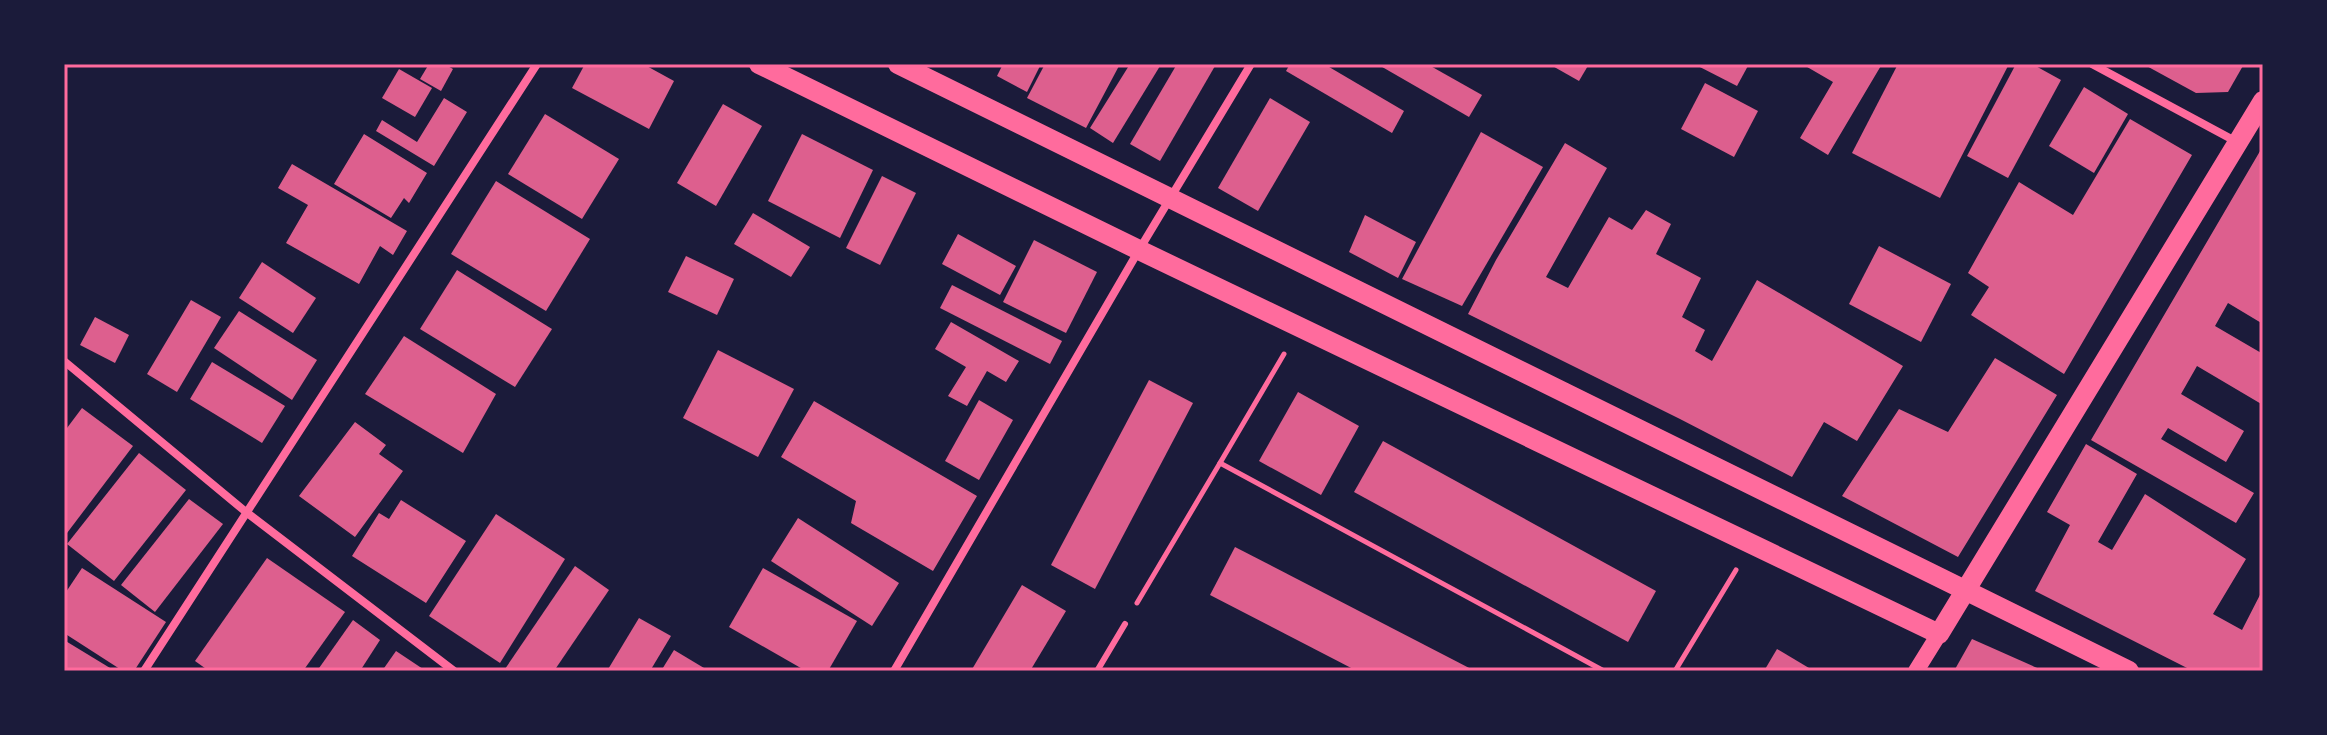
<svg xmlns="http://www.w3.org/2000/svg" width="2327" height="735" viewBox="0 0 2327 735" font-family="'Varela Round',sans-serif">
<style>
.building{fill:#dd5f8e}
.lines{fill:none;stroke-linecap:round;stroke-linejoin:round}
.path{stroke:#ff6b9d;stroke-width:5}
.service{stroke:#ff6b9d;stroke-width:6}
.minor{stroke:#ff6b9d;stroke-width:8}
.secondary{stroke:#ff6b9d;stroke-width:16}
.primary{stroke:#ff6b9d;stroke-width:20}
.neatline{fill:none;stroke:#ff6b9d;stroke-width:3}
</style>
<rect width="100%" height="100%" fill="#1b1b3a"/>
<!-- building -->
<g class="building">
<polygon points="429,64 444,64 453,69 441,91 420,79"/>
<polygon points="585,64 643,64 674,81 649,129 572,88"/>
<polygon points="1003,64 1041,64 1027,92 997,76"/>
<polygon points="1045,64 1120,64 1086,128 1027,98"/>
<polygon points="1130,64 1160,66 1113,143 1090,128"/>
<polygon points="1177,64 1215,66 1160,161 1130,144"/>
<polygon points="1290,64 1324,64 1404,111 1392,133 1286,71"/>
<polygon points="1377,64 1427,64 1482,95 1469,117"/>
<polygon points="1549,64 1589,64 1579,81"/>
<polygon points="1694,64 1749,64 1737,86"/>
<polygon points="1802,64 1882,64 1828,155 1800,138 1833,82"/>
<polygon points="1898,64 2009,64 1940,198 1852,153"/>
<polygon points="2016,64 2032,64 2061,80 2008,178 1967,156"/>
<polygon points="2143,64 2244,64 2228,92 2196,93"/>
<polygon points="399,69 432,88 415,117 382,98"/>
<polygon points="1705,83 1758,111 1734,157 1681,129"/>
<polygon points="2084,87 2128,114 2094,173 2049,146"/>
<polygon points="444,98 467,112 434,166 376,131 382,120 417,142"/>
<polygon points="1270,98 1310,122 1258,211 1218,188"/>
<polygon points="723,104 762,126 716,206 677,183"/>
<polygon points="545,114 619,159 582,219 508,174"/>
<polygon points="2130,119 2192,155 2064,374 1971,315 1989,287 1968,273 2019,182 2073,215"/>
<polygon points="1481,132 1543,167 1462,306 1402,279"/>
<polygon points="364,134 427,173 409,203 404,198 391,218 334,184"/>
<polygon points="802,134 873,170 840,238 768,201"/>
<polygon points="1565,143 1607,168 1546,277 1568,288 1609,217 1632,230 1646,210 1671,224 1656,254 1701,278 1682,317 1705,330 1695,351 1712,361 1757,280 1903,366 1857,441 1824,422 1792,477 1680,419 1468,314 1496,260"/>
<polygon points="2263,146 2263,324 2228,303 2215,326 2263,354 2263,405 2197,366 2181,394 2244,431 2226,462 2168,428 2161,439 2254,493 2236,523 2091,440"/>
<polygon points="292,164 407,231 393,255 380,246 359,284 286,243 308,205 278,188"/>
<polygon points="882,176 916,193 880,265 846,248"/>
<polygon points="496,181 590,239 546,311 451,254"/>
<polygon points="753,213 810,247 791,277 734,244"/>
<polygon points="1365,215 1416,242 1398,278 1349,252"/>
<polygon points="958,234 1016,266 1000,295 942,264"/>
<polygon points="1034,240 1097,272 1066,333 1003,302"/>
<polygon points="1879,246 1951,284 1921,342 1849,304"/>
<polygon points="686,256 734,279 717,315 668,292"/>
<polygon points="262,262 316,298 293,333 239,298"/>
<polygon points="457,270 552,329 515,387 420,329"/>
<polygon points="952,285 1062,341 1050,364 940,308"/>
<polygon points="191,300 221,317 177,392 147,374"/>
<polygon points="239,311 317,360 292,400 214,348"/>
<polygon points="95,317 129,335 115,363 80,345"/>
<polygon points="951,322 1019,361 1006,382 987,371 967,406 948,396 966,367 935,349"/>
<polygon points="404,336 496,394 463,453 365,394"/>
<polygon points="718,350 794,389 758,457 683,418"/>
<polygon points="1995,358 2057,395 1958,557 1842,496 1899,409 1948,432"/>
<polygon points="212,362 285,406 262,443 190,399"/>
<polygon points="1149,380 1193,403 1095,589 1051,565"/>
<polygon points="1298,392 1359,426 1321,495 1259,461"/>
<polygon points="979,400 1013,420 979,480 945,461"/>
<polygon points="814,401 977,496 933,571 851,523 856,501 781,457"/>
<polygon points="82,408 133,446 64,537 64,432"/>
<polygon points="355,422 386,445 379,454 403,471 355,537 299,496"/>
<polygon points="1383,441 1656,591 1628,642 1354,492"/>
<polygon points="2086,444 2137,474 2098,542 2112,550 2145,494 2246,559 2213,614 2242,630 2263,589 2263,671 2193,671 2035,591 2070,525 2047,512"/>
<polygon points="139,453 186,490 114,581 67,544"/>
<polygon points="189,499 223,524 155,612 121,585"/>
<polygon points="401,500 466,541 426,603 352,556 379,513 389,519"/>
<polygon points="496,514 565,559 500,663 429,616"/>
<polygon points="798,518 899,583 872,626 771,561"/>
<polygon points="1235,547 1475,671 1357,671 1210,595"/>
<polygon points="267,558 345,612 303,671 209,671 195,661"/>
<polygon points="575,566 609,590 554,671 508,671 505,669"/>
<polygon points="82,568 166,622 134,671 123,671 64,633 64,595"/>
<polygon points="763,568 857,621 828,671 806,671 729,627"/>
<polygon points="1022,585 1066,611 1030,671 971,671"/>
<polygon points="639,618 671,636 650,671 607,671"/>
<polygon points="353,620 380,640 360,671 317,671"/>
<polygon points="1972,639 2044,671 1954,671"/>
<polygon points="64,640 115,671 64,671"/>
<polygon points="1777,649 1814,671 1764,671"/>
<polygon points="674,650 709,671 661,671"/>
<polygon points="396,651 426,671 382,671"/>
</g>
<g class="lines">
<!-- path -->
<g class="path">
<polyline points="1220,463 1284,354"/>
<polyline points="1137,603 1220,463 1604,671"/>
<polyline points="1675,671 1736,570"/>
</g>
<!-- service -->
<polyline class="service" points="1097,671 1125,624"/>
<!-- minor -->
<g class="minor">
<polyline points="2092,64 2237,142"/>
<polyline points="64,361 246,512 454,671"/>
<polyline points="144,671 537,64"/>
<polyline points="894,671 1139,250 1251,64"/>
</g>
<!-- secondary -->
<polyline class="secondary" points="1916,671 1939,634"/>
<!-- primary -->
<g class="primary">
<polyline points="759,64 1139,250 1939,634 2263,101"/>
<polyline points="898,64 2129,671"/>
</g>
</g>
<!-- border -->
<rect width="2327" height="735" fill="none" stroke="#1b1b3a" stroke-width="132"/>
<rect x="66" y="66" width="2195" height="603" class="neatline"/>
</svg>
